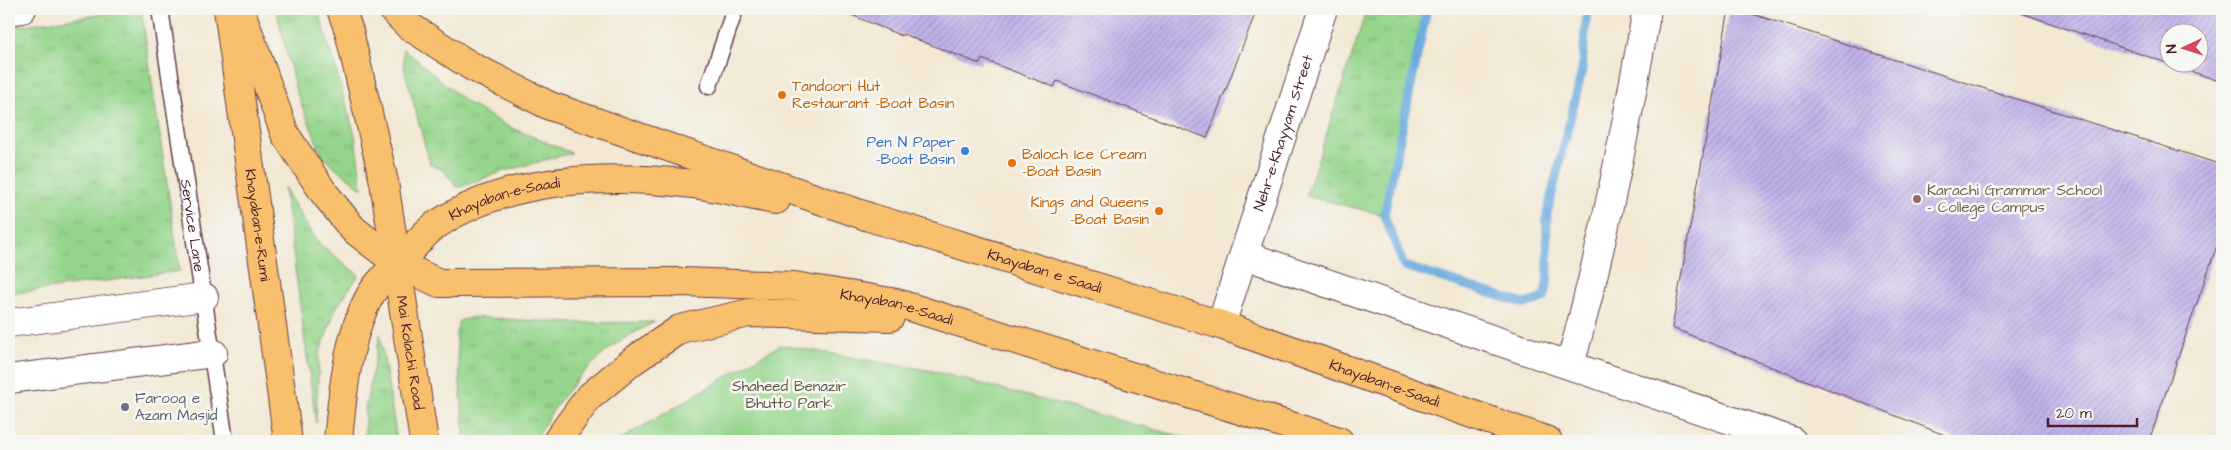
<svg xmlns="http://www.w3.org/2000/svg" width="2231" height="450" viewBox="0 0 2231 450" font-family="'Architects Daughter',sans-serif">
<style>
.grass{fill:url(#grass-tufts);stroke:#6f7a5b}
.park{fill:#94d58b;stroke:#6f7a5b}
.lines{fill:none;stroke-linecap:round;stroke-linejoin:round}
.stream{stroke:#69aadd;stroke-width:9}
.building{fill:url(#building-hatch);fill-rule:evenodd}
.service-casing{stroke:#633d44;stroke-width:19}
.minor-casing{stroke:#633d44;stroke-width:30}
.tertiary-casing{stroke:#633d44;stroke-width:30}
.primary-casing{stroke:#633d44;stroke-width:30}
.service{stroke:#fff;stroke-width:16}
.minor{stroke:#fff;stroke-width:28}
.tertiary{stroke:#fff;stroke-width:28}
.primary{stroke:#f8bf6c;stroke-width:28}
.food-dot{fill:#e8710a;stroke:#f6f6f2;stroke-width:2}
.shop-dot{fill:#3f7fe0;stroke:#f6f6f2;stroke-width:2}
.education-dot{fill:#8d6e63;stroke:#f6f6f2;stroke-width:2}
.worship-dot{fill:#6b7280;stroke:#f6f6f2;stroke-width:2}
.labels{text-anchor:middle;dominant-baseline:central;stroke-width:5;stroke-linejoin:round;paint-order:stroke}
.food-label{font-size:15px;fill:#c56008;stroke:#f6f6f2;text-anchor:start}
.street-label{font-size:15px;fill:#4a1f2b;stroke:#f6f6f2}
.shop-label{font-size:15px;fill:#366cbe;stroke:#f6f6f2;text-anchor:end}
.education-label{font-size:15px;fill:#785e54;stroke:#f6f6f2;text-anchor:start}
.park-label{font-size:15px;fill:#605648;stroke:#f6f6f2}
.worship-label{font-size:15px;fill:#5b616d;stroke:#f6f6f2;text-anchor:start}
</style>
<defs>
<pattern id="grass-tufts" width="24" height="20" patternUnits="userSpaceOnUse" patternTransform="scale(1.25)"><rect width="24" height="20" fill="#94d58b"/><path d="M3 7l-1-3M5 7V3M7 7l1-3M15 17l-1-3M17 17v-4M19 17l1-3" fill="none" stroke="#81b678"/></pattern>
<pattern id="building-hatch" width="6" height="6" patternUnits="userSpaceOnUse" patternTransform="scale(1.25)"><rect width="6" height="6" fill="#c1b2eb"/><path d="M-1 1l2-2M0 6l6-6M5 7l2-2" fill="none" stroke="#9f90bf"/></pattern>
</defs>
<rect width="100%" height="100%" fill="#f6f6f2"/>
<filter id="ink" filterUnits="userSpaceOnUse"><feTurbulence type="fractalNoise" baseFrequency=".02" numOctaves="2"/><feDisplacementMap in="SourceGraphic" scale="10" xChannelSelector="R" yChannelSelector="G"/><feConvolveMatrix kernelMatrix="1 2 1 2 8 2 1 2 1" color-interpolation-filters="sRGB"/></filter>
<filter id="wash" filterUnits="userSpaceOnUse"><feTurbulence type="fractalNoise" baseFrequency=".0096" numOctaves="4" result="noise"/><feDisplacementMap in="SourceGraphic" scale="20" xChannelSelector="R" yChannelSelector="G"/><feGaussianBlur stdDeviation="1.12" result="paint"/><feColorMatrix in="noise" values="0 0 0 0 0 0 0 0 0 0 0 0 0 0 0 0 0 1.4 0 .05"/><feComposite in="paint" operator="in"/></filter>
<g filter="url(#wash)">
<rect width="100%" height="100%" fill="#f2e8d3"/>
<!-- grass -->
<g class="grass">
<polygon points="141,9 180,271 9,294 9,27"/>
<polygon points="276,9 318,9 355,135 362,189 323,157 296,91"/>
<polygon points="1367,9 1427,9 1384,215 1306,196"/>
<polygon points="403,48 466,102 507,126 572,153 504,171 458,188 444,171 430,164 404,68"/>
<polygon points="284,187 316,241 359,275 336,308 319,355 316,423"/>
<path d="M 473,317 L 572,323 L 654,322 C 641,330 624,337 612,347 C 580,372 553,405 535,441 L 465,441 L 456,334 L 459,321 Z"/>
<polygon points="380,334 397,441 365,441 365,410"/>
</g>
<!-- park -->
<polygon class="park" points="780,345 933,371 1198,441 618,441"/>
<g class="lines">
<!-- stream -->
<path class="stream" d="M 1427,9 L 1384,215 L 1404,266 L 1525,304 L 1544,298 C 1552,271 1545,242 1547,214 L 1582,71 L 1587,9"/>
</g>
<g id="blocks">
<!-- building -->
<g class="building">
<polygon points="837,9 1257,9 1207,138 1057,81 1054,87 982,59 980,64 903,34 902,36"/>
<polygon points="1729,9 1737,9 2222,165 2222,231 2149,441 1960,441 1672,328"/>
<path d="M 2022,9 L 2222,9 L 2222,82 L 2021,13 ZM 2168,32 L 2198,32 L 2198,62 L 2168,62 Z"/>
</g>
</g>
</g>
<g filter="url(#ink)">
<use href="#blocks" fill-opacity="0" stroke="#633d44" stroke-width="1"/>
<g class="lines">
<defs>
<g id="service">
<path id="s1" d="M 160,9 L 225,441"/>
<polyline points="709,86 735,9"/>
</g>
<g id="minor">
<polyline points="9,11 22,9"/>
<path d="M 1570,365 C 1603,247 1626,129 1647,9"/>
</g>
<g id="tertiary">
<polyline points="1244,255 1792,441"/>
<polyline points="9,323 204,297"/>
<path id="s2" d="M 1221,325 L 1323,9"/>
<polyline points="9,379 213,353"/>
</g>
<g id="primary">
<path id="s3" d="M 228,9 L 288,441"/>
<path id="s4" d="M 240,9 L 285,134 L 324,193 L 353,229 L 398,264 L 439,283 L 683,282 L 794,286 L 897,303 L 1339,441"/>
<path id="s5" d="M 341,9 L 349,31 L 384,182 L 424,441"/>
<path id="s6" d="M 392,9 L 409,26 L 471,66 L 550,106 L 869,217 L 1221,325 L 1548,441"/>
<path id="s7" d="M 338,441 C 342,397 348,333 371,294 C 379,281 393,268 404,257 C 414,247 424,233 436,225 C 509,176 609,174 693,184 C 721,188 748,195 776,200"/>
<polyline points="557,441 588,398 634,360 680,329 749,313 890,317"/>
</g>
</defs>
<!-- service casing -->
<use href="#service" class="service-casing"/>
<!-- minor casing -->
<use href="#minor" class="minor-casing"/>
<!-- tertiary casing -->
<use href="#tertiary" class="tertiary-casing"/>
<!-- primary casing -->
<use href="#primary" class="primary-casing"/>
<!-- service -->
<use href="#service" class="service"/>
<!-- minor -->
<use href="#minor" class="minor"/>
<!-- tertiary -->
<use href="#tertiary" class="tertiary"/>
<!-- primary -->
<use href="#primary" class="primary"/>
</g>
</g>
<!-- markers -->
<g class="food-dot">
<circle cx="782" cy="95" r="5"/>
<circle cx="1012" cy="163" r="5"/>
<circle cx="1159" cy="211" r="5"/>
</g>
<circle class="shop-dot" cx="965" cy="151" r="5"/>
<circle class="education-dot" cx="1917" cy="199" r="5"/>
<circle class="worship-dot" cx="125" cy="407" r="5"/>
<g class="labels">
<!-- food labels -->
<g class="food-label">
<text x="792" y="86">Tandoori Hut<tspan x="792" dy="17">Restaurant -Boat Basin</tspan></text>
<text x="1022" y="154">Baloch Ice Cream<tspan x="1022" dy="17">-Boat Basin</tspan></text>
<text x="1149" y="202" text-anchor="end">Kings and Queens<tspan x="1149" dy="17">-Boat Basin</tspan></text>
</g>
<!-- street labels -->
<g class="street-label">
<text stroke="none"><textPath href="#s2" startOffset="202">Nehr-e-Khayyam Street</textPath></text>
<text stroke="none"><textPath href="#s7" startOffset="321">Khayaban-e-Saadi</textPath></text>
<text stroke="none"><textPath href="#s1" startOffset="219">Service Lane</textPath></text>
<text stroke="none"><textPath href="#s3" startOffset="218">Khayaban-e-Rumi</textPath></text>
<text stroke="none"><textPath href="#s6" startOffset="708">Khayaban e Saadi</textPath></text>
<text stroke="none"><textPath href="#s4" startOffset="812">Khayaban-e-Saadi</textPath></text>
<text stroke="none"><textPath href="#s5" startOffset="351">Mai Kolachi Road</textPath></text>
<text stroke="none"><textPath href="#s6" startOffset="1066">Khayaban-e-Saadi</textPath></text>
</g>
<!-- shop labels -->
<g class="shop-label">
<text x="955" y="142">Pen N Paper<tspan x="955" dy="17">-Boat Basin</tspan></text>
</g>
<!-- education labels -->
<g class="education-label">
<text x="1927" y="190">Karachi Grammar School<tspan x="1927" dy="17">- College Campus</tspan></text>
</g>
<!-- park labels -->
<g class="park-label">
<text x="789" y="386">Shaheed Benazir<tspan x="789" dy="17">Bhutto Park</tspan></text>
</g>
<!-- worship labels -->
<g class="worship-label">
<text x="135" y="398">Farooq e<tspan x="135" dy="17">Azam Masjid</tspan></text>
</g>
</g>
<!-- margin -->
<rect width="2231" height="450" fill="none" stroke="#f6f6f2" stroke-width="30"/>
<!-- north arrow -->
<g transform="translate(2184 48) rotate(266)"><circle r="24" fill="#f6f6f2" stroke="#b1a0a2"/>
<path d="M0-4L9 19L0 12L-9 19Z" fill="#d1495b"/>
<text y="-8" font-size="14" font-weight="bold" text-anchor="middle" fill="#4a1f2b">N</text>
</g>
<!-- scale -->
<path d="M2048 418v8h89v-8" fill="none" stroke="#4a1f2b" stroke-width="2.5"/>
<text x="2056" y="418" font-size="15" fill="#4a1f2b" stroke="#f6f6f2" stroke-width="4" paint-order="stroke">20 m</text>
</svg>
